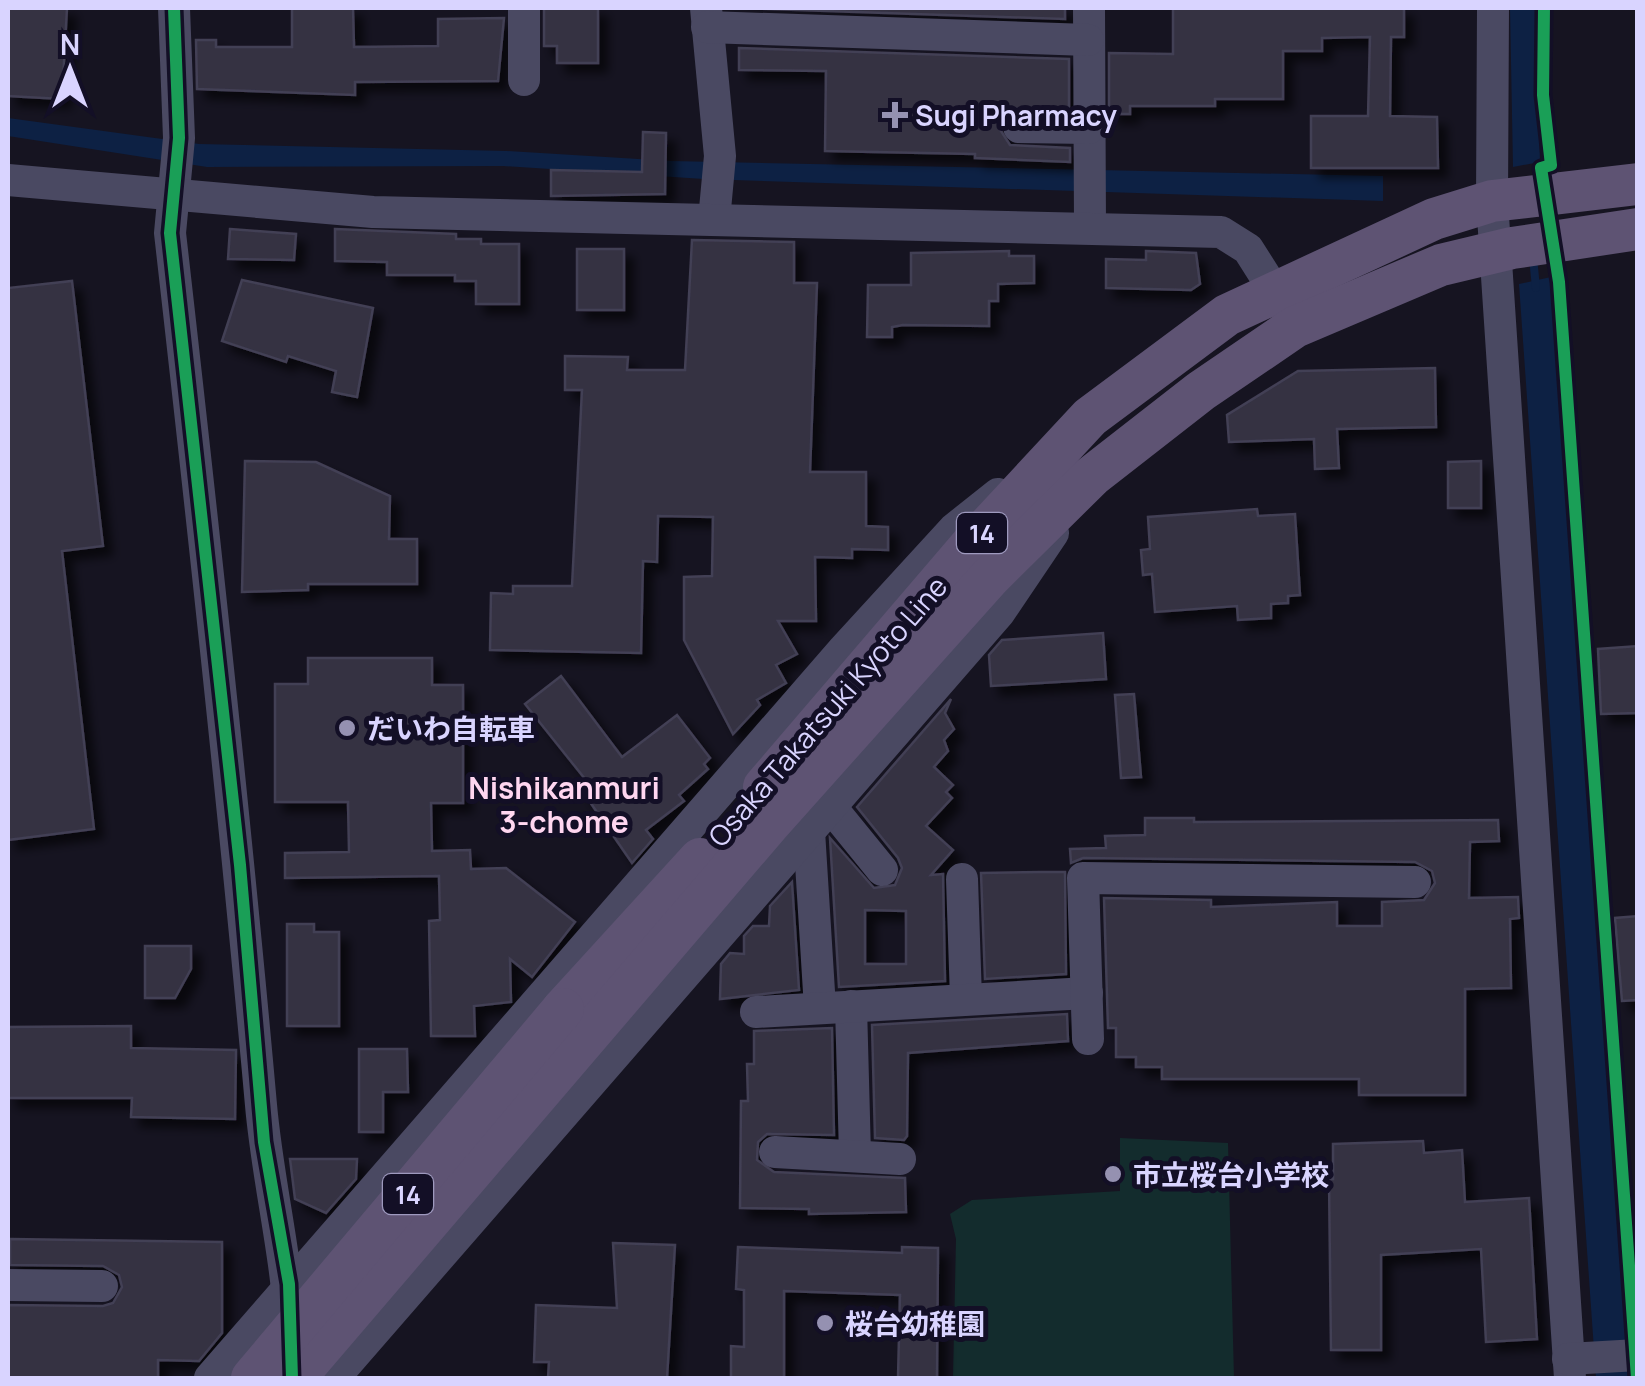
<svg xmlns="http://www.w3.org/2000/svg" width="1645" height="1386" viewBox="0 0 1645 1386" font-family="Manrope,'Noto Sans JP',sans-serif">
<style>
.green{fill:#132c2d}
.water{fill:#0d2144}
.lines{fill:none;stroke-linecap:round;stroke-linejoin:round}
.stream{stroke:#0d2144;stroke-width:8}
.building{fill:#343243;stroke:#433f54;stroke-width:2.5;fill-rule:evenodd;filter:url(#shadow)}
.minor{stroke:#4a4962;stroke-width:32}
.major{stroke:#5e5373;stroke-width:42}
.major-bridge{stroke:#5e5373;stroke-width:42}
.cycleway-casing{stroke:#130f26;stroke-width:19}
.cycleway{stroke:#1a9f57;stroke-width:12}
.poi-dot{fill:#9591b1;stroke:#130f26;stroke-width:4}
.labels{text-anchor:middle;dominant-baseline:central;stroke-width:10;stroke-linejoin:round;paint-order:stroke}
.shield{fill:#130f26;stroke:#9e99be;stroke-width:2.5}
.shield-label{font-size:25px;font-weight:bold;fill:#d9d4ff}
.poi-label{font-size:28px;font-weight:bold;fill:#d9d4ff;stroke:#130f26;text-anchor:start}
.street-label{font-size:28px;fill:#d9d4ff;stroke:#130f26}
.neighbourhood-label{font-size:30px;font-weight:bold;fill:#ffd6f0;stroke:#130f26}
</style>
<defs>
<filter id="shadow"><feDropShadow dx="9" dy="9" stdDeviation="5" flood-color="#0009"/></filter>
</defs>
<rect width="100%" height="100%" fill="#161421"/>
<!-- green -->
<polygon class="green" points="1120,1138 1228,1143 1234,1378 953,1378 956,1239 950,1214 972,1200 1120,1191"/>
<!-- water -->
<g class="water">
<polygon points="1510,8 1535,8 1540,162 1513,167"/>
<polygon points="8,118 199,144 507,151 671,161 1383,176 1383,201 704,179 503,166 207,167 8,136"/>
<polygon points="1551,277 1628,1378 1596,1378 1519,284"/>
</g>
<g class="lines">
<!-- stream -->
<polyline class="stream" points="1533,257 1536,288"/>
</g>
<!-- building -->
<g class="building">
<polygon points="8,8 67,8 62,99 8,96"/>
<polygon points="292,8 353,8 354,47 438,46 438,19 504,18 498,81 355,82 355,95 197,89 196,40 216,40 216,47 292,47"/>
<polygon points="544,8 598,8 598,63 557,63 557,46 544,46"/>
<polygon points="739,8 1065,8 1065,19"/>
<polygon points="1173,8 1404,8 1404,37 1391,37 1390,116 1437,117 1438,168 1311,168 1311,116 1368,116 1370,37 1322,38 1322,51 1283,51 1283,99 1215,99 1215,106 1130,106 1130,114 1109,114 1109,53 1173,54"/>
<polygon points="739,48 1069,59 1069,108 1010,109 999,128 1010,145 1070,148 1070,162 975,158 975,154 825,151 826,71 739,70"/>
<polygon points="643,132 666,133 665,194 551,196 551,170 642,172"/>
<polygon points="230,229 296,234 294,260 228,259"/>
<polygon points="335,229 456,234 456,239 481,239 481,244 519,244 519,304 476,304 476,281 455,281 455,275 387,275 387,262 335,261"/>
<polygon points="692,240 794,242 794,283 817,283 810,472 866,472 866,526 888,527 888,550 852,549 852,558 815,557 816,621 778,621 797,654 776,665 786,683 757,700 760,705 733,734 684,640 684,577 712,576 713,517 658,516 657,562 643,561 641,653 490,650 491,593 513,594 513,586 572,586 582,390 565,390 565,356 628,357 627,370 685,370"/>
<rect x="577" y="249" width="47" height="61"/>
<polygon points="1009,251 1009,256 1034,256 1034,283 998,284 998,301 989,301 989,326 903,325 892,327 892,337 867,337 868,285 911,285 911,253"/>
<polygon points="1146,251 1196,253 1200,284 1191,290 1106,288 1106,259 1146,260"/>
<polygon points="242,280 373,308 357,397 332,392 336,371 288,356 286,362 222,341"/>
<polygon points="72,281 103,546 62,551 94,829 8,840 8,288"/>
<polygon points="1435,368 1436,427 1337,429 1339,468 1315,469 1314,439 1229,442 1227,415 1298,371"/>
<polygon points="245,461 316,462 390,496 389,539 417,539 417,584 308,584 308,590 242,592"/>
<polygon points="1481,461 1481,508 1448,508 1448,462"/>
<polygon points="1257,509 1258,516 1295,514 1300,595 1288,596 1288,603 1271,604 1271,618 1238,620 1237,606 1155,612 1152,574 1143,575 1141,550 1150,549 1148,517"/>
<polygon points="1103,633 1106,679 991,686 989,655 1002,640"/>
<polygon points="1638,646 1638,713 1601,714 1598,649"/>
<polygon points="308,658 432,658 432,685 463,685 463,803 431,803 432,851 470,850 471,869 506,868 575,922 532,977 510,959 511,1002 474,1006 475,1036 431,1036 429,921 440,920 439,876 285,878 285,853 349,852 348,802 275,802 275,684 308,684"/>
<polygon points="561,676 622,757 677,715 710,758 704,764 708,769 679,795 684,801 646,830 653,839 632,863 581,789 589,784 525,704"/>
<polygon points="1134,694 1141,777 1121,778 1115,695"/>
<path d="M 951,699 L 945,713 L 954,729 L 944,740 L 948,751 L 934,767 L 953,785 L 946,792 L 952,798 L 926,826 L 953,850 L 931,875 L 943,874 L 945,981 L 839,987 L 830,838 L 874,888 L 895,885 L 902,868 L 898,858 L 857,807 ZM 865,910 L 906,911 L 906,964 L 865,964 Z"/>
<polygon points="1145,818 1194,818 1194,822 1498,820 1499,841 1470,842 1469,898 1518,897 1519,918 1510,919 1511,988 1465,989 1465,1095 1359,1095 1359,1079 1162,1079 1162,1067 1136,1067 1136,1057 1116,1057 1116,1028 1108,1028 1104,898 1211,900 1211,907 1337,902 1337,926 1382,926 1382,902 1424,900 1435,883 1432,871 1415,862 1083,858 1071,863 1070,849 1106,848 1105,836 1145,835"/>
<polygon points="1041,872 1065,872 1066,974 985,979 981,873"/>
<polygon points="792,882 799,990 720,999 721,964 730,953 744,954 744,936 753,926 769,926 770,906"/>
<polygon points="1638,916 1638,1000 1622,1001 1615,918"/>
<polygon points="287,924 314,924 314,932 339,932 339,1026 287,1026"/>
<polygon points="145,946 191,946 191,969 175,998 145,998"/>
<polygon points="1067,1014 1068,1041 908,1053 907,1136 904,1140 875,1138 872,1025"/>
<polygon points="131,1026 131,1048 236,1050 235,1119 131,1117 132,1098 8,1098 8,1027"/>
<polygon points="832,1028 834,1135 767,1134 758,1142 757,1160 774,1172 905,1178 906,1212 809,1214 809,1209 740,1208 741,1101 748,1101 747,1064 754,1064 754,1031"/>
<polygon points="359,1049 407,1049 408,1092 383,1092 383,1132 359,1132"/>
<polygon points="1423,1141 1424,1153 1462,1150 1465,1202 1529,1198 1537,1339 1486,1342 1481,1249 1381,1255 1381,1350 1331,1350 1329,1179 1333,1179 1333,1144"/>
<polygon points="290,1159 357,1159 356,1179 326,1213 295,1199"/>
<polygon points="10,1239 222,1242 222,1333 199,1361 158,1360 158,1378 8,1378 8,1305 103,1306 113,1303 122,1287 119,1275 103,1266 10,1265"/>
<polygon points="613,1243 675,1245 667,1378 548,1378 549,1362 534,1362 536,1305 617,1308"/>
<polygon points="738,1247 902,1253 902,1247 938,1248 937,1378 898,1378 900,1295 784,1291 784,1378 731,1378 731,1346 744,1347 744,1290 736,1289"/>
</g>
<g class="lines">
<!-- minor -->
<g class="minor">
<path d="M 174,8 L 179,138 L 170,233 C 203,523 235,814 261,1105 C 268,1185 289,1263 291,1344"/>
<polyline points="524,8 524,80"/>
<polyline points="706,8 720,156 714,220"/>
<polyline points="1089,8 1090,227"/>
<polyline points="1493,8 1492,201 1570,1378"/>
<polyline points="707,27 1088,40"/>
<polyline points="1019,127 1089,128"/>
<polyline points="8,180 373,212 1221,232 1248,249 1286,309"/>
<polyline points="830,806 882,870"/>
<polyline points="809,831 820,1008"/>
<polyline points="962,879 966,999"/>
<polyline points="851,1006 855,1155"/>
<polyline points="756,1012 1087,993"/>
<polyline points="1088,1039 1083,878 1415,882"/>
<polyline points="775,1152 900,1159"/>
<polyline points="8,1285 102,1286"/>
<polyline points="1568,1359 1638,1355"/>
<polyline points="210,1378 844,649 954,529 998,494"/>
<polyline points="334,1378 999,613 1053,533"/>
</g>
<!-- major -->
<g class="major">
<polyline points="764,787 972,544 1090,417 1227,315 1434,219 1492,201 1638,184"/>
<polyline points="563,1009 700,859"/>
<polyline points="295,1378 770,823 990,577 1092,476 1201,391 1295,327 1441,265 1512,248 1638,229"/>
</g>
<!-- major-bridge -->
<polyline class="major-bridge" points="252,1378 563,1009"/>
<defs>
<g id="cycleway">
<polyline points="174,8 179,138 170,233 240,865 264,1142 289,1284 292,1378"/>
<polyline points="1544,8 1543,95 1551,165 1541,168 1559,282 1637,1378"/>
</g>
</defs>
<!-- cycleway casing -->
<use href="#cycleway" class="cycleway-casing"/>
<!-- cycleway -->
<use href="#cycleway" class="cycleway"/>
</g>
<!-- markers -->
<g class="poi-dot">
<path d="M890 100h10v10h10v10h-10v10h-10v-10h-10v-10h10z"/>
<circle cx="347" cy="728" r="10"/>
<circle cx="1113" cy="1174" r="10"/>
<circle cx="825" cy="1323" r="10"/>
</g>
<g class="labels">
<!-- shield labels -->
<g class="shield">
<rect x="957" y="513" width="50" height="40" rx="8"/>
<rect x="383" y="1174" width="50" height="40" rx="8"/>
</g>
<g class="shield-label">
<text x="982" y="533">14</text>
<text x="408" y="1194">14</text>
</g>
<!-- poi labels -->
<g class="poi-label">
<text x="915" y="115">Sugi Pharmacy</text>
<text x="367" y="728">だいわ自転車</text>
<text x="1133" y="1174">市立桜台小学校</text>
<text x="845" y="1323">桜台幼稚園</text>
</g>
<!-- street labels -->
<g class="street-label">
<text transform="translate(827 711) rotate(-49)">Osaka Takatsuki Kyoto Line</text>
</g>
<!-- neighbourhood labels -->
<g class="neighbourhood-label">
<text x="564" y="787">Nishikanmuri<tspan x="564" dy="34">3-chome</tspan></text>
</g>
</g>
<!-- border -->
<rect width="1645" height="1386" fill="none" stroke="#d9d4ff" stroke-width="20"/>
<!-- north arrow -->
<g transform="translate(70 70)" stroke="#130f26" stroke-width="8" paint-order="stroke">
<path d="M0-8L18 38L0 25L-18 38Z" fill="#d9d4ff"/>
<text y="-15" font-size="28" font-weight="bold" text-anchor="middle" fill="#d9d4ff">N</text>
</g>
</svg>
